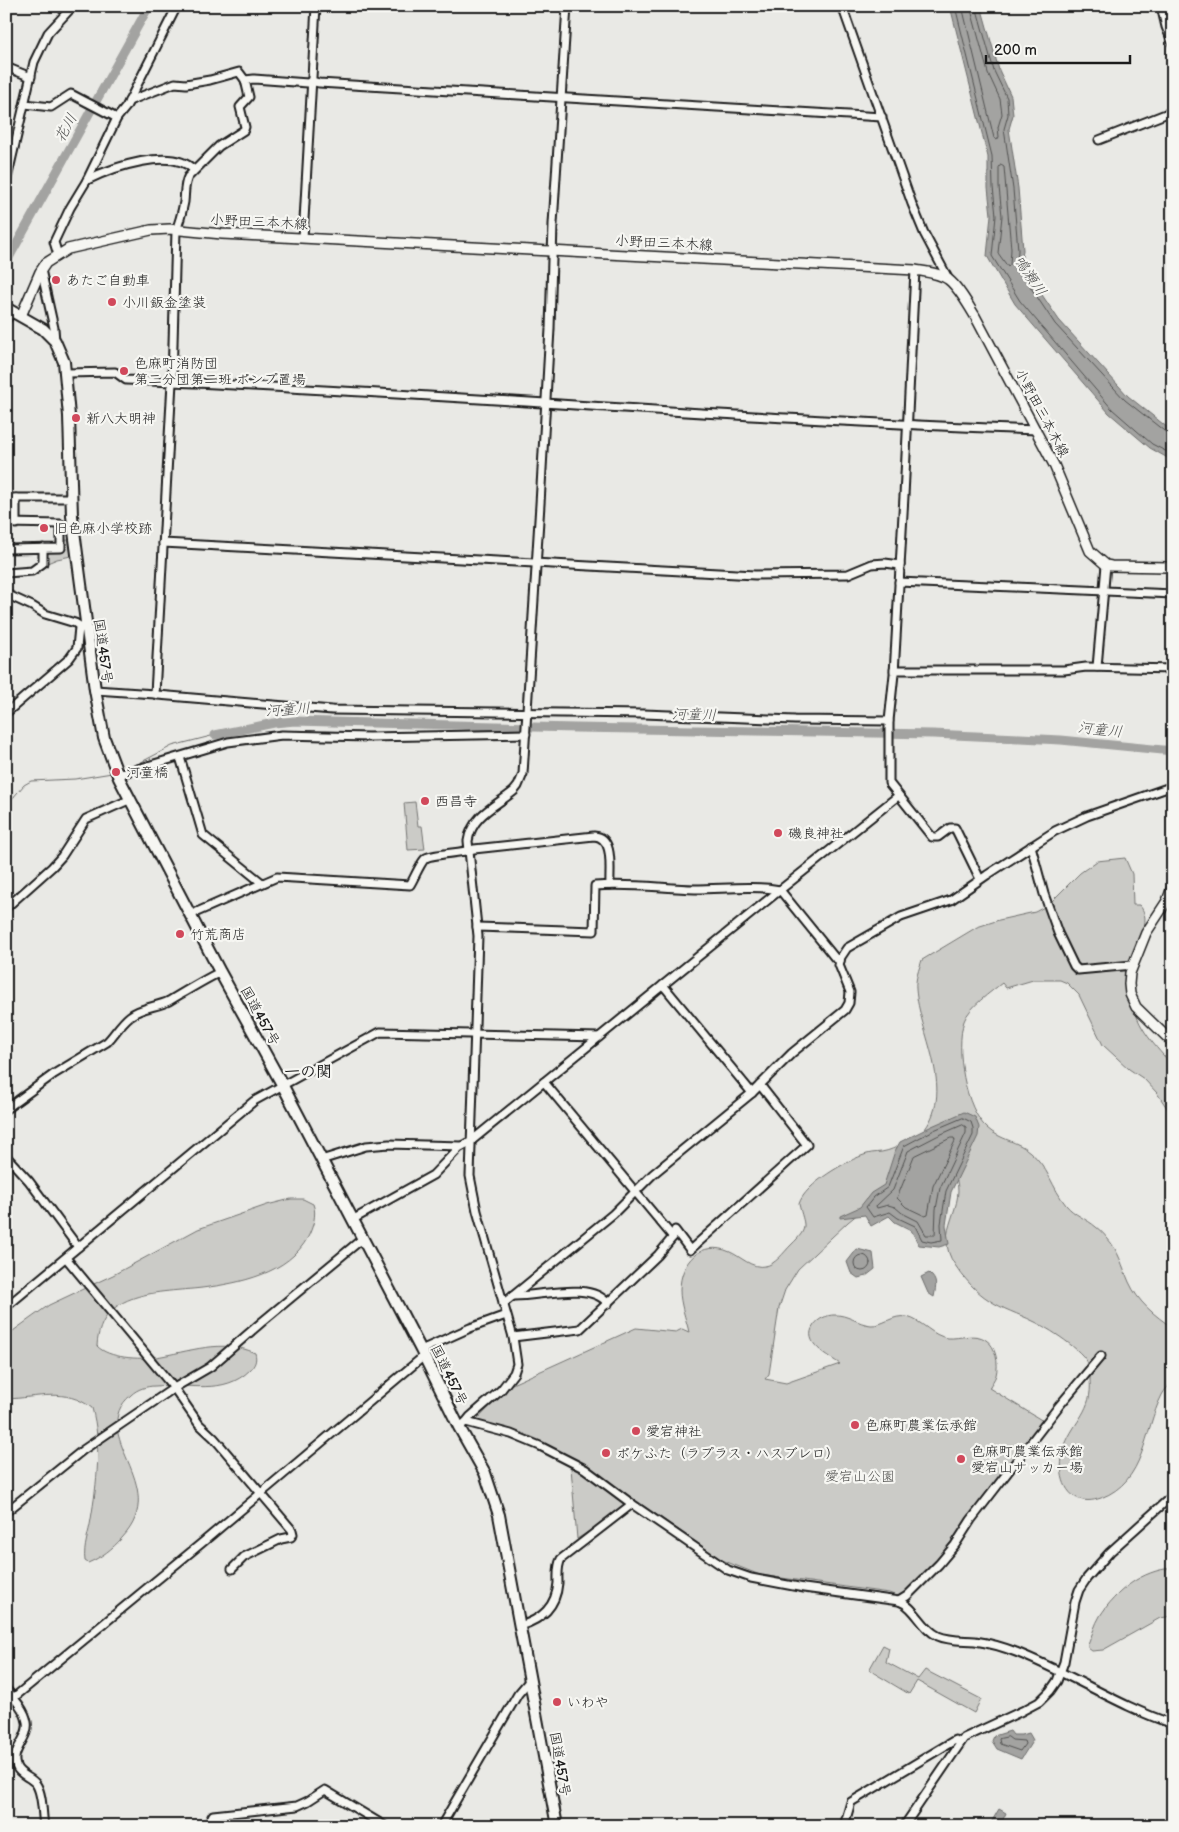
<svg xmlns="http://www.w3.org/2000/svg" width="1179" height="1832" viewBox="0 0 1179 1832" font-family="'Balsamiq Sans','Klee One',sans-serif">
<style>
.green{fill:#cbcbc7;stroke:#747472}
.water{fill:#a3a3a1;stroke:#6d6d6c}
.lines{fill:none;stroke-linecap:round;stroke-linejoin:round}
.shore{stroke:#525251;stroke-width:1}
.stream{stroke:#6d6d6c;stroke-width:1}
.river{stroke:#a3a3a1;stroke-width:9}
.minor-casing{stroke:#1c1c1c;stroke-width:11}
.major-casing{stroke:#1c1c1c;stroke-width:12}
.highway-casing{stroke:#1c1c1c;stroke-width:14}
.minor{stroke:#f6f6f2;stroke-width:7}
.major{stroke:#f6f6f2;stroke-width:9}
.highway{stroke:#f6f6f2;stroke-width:10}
.poi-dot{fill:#d1495b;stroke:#f6f6f2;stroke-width:2}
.labels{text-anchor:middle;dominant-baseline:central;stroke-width:4.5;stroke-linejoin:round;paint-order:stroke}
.street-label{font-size:14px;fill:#1c1c1c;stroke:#f6f6f2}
.poi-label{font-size:14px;fill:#1c1c1c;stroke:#f6f6f2;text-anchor:start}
.park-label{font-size:14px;fill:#51514f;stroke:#f6f6f2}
.water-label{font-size:15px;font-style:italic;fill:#525251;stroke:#f6f6f2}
.quarter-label{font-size:16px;font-weight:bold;fill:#1c1c1c;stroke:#f6f6f2}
</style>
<rect width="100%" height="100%" fill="#e9e9e5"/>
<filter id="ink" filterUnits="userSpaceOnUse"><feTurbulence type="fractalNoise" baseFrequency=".02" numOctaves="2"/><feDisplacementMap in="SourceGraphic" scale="10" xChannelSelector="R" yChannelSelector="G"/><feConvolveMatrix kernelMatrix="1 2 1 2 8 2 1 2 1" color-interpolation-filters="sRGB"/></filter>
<g filter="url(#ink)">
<!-- green -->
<g class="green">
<polygon points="66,540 69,540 71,556 57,559 45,564 45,554 47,551 64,550"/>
<polygon points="415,802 418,826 422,826 425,849 408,850 404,803"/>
<path d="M 1125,858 L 1132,874 L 1133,905 L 1139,905 C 1155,921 1134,944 1132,962 C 1131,974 1131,989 1133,1001 C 1136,1027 1156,1047 1173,1066 L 1173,1117 L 1157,1093 L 1144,1079 L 1129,1069 L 1103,1045 L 1079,995 L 1067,983 L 1060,980 L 1033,980 L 1006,988 L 1002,983 C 991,992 969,1007 964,1021 C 955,1048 965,1109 987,1128 C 1000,1140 1018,1141 1030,1152 C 1048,1166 1052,1188 1066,1205 C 1074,1215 1087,1219 1096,1227 C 1100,1230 1104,1234 1107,1238 C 1119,1251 1122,1266 1129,1282 C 1138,1302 1154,1315 1173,1328 C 1173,1336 1175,1375 1173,1380 C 1171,1385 1164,1390 1162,1395 C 1143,1432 1146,1481 1101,1498 C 1092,1501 1084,1502 1075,1497 C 1059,1486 1059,1462 1065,1445 C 1074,1421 1093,1410 1090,1380 C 1090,1375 1091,1369 1089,1365 C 1083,1350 1048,1328 1033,1321 C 1019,1314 1002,1309 989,1300 C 976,1292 963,1277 955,1265 C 931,1230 970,1208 954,1172 L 903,1177 L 848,1222 L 798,1269 L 785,1290 L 779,1308 L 769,1374 L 765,1379 L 786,1383 L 840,1364 C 829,1356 801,1343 814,1325 C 818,1319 827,1315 834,1315 C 847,1314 858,1324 871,1325 C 883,1326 893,1314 907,1317 C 923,1321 932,1336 948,1338 C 960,1339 975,1332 986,1340 C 996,1346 999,1364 996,1375 C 995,1379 991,1384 989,1388 L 1043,1421 L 907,1600 L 889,1593 L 760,1575 L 722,1560 L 637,1501 L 577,1539 L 570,1456 L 511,1432 L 483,1425 L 477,1420 L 510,1385 L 636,1328 L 676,1332 L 682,1329 L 689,1332 C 686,1319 680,1304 680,1290 C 680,1262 701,1239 730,1252 C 740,1256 752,1269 765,1266 C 775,1265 784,1252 791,1245 C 810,1227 804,1226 799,1204 C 805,1184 847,1160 867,1154 C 873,1152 880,1153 886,1151 C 895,1149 920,1136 925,1129 C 955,1088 919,1032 916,989 C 915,979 919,969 922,960 L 977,927 L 999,920 L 1035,912 L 1048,905 L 1080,873 L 1097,861 Z"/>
<path d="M 291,1199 L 303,1199 L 313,1204 C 317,1214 313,1227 308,1237 C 288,1274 240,1283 202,1288 C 160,1293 100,1289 97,1346 C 108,1358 140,1360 156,1357 C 188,1352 223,1338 255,1353 C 257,1360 255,1365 250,1370 C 224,1396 188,1383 155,1386 C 147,1386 137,1389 131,1395 C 84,1435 173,1484 122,1538 C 112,1549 102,1557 88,1563 L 85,1561 C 83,1547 89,1533 91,1519 C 97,1483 102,1444 92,1408 C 65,1387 38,1398 6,1399 L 6,1336 L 49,1305 L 113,1275 L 198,1229 L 267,1205 Z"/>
<path d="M 1173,1568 L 1173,1616 L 1160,1618 L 1103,1650 L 1092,1651 L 1088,1648 L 1088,1645 C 1092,1635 1095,1624 1100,1616 C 1116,1591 1142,1570 1173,1568 Z"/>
<polygon points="883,1645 889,1648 886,1662 918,1679 925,1670 981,1699 974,1713 917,1681 909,1694 869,1670"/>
</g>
<!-- water -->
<g class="water">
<polygon points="950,6 981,6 999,70 1011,96 1013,115 1009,129 1018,188 1023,250 1021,263 1032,277 1036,286 1059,320 1128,396 1173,432 1173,461 1150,448 1109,413 1015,304 987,256 991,215 988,188 988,157"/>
<polygon points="964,1112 975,1117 979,1127 978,1136 951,1192 946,1225 949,1244 939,1247 919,1245 911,1230 895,1222 889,1216 871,1226 865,1215 840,1218 840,1216 860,1207 871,1193 884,1185 895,1151 900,1142 932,1126"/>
<polygon points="857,1249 873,1253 875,1269 866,1276 858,1278 851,1273 847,1262"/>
<path d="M 929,1273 C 938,1281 936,1286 934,1297 L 928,1293 L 921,1277 Z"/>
<polygon points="1010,1731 1013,1735 1022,1735 1029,1733 1033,1740 1021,1759 997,1749 992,1741 994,1736"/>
<polygon points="999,1809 1006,1813 1000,1826 989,1826"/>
</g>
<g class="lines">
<!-- shore -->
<g class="shore">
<polyline points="955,6 992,156 993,187 996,216 992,256 1020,301 1112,409 1152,444 1173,455"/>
<polyline points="962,6 994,138 997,140 999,137 998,127 1002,114 1000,99 988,73 970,6"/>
<polyline points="976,6 994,71 1007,98 1008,115 1004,129 1013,189 1018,250 1017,265 1028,279 1031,288 1055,324 1125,400 1168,434 1173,435"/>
<polygon points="1001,165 1004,167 1011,249 1010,265 1008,267 998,253 1002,216 999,187 999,168"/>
<polygon points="963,1118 971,1122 973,1128 973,1135 946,1191 941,1224 942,1240 931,1242 922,1240 915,1226 898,1218 890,1212 873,1217 866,1207 874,1197 888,1187 904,1146 934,1130"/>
<polygon points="963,1125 966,1127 966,1133 940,1188 936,1209 935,1235 926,1235 918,1221 902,1213 895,1207 888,1205 877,1208 876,1206 893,1190 908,1151 937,1136"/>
<polygon points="951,1138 954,1138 955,1141 933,1186 928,1215 925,1216 906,1207 897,1198 914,1156"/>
<circle cx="862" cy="1263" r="8"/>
<polygon points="1008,1737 1012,1740 1024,1741 1025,1744 1020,1751 1000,1744 999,1739"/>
</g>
<!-- stream -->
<g class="stream">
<polyline points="128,769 172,746 215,735"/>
<polyline points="6,806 24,785 31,781 75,779 112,773"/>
</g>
<!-- river -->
<g class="river">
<polyline points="6,263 149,6"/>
<polyline points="215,735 274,723 295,721 331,722 576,728 933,734 1061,740 1173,751"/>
</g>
<defs>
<g id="minor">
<polyline points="842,6 912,204 924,233 949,280"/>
<polyline points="1161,6 1166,27 1173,44"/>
<polyline points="6,67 31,77"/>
<polyline points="129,101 175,83 186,84 210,80 239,72 245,80"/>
<polyline points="25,104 51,107 71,94 117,118"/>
<polyline points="1099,140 1173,111"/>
<path d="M 87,180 C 111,168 172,146 194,170"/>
<polyline points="6,183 34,62 48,33 73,6"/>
<polyline points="303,238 316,6"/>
<polyline points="58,255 54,242 70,208 87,180 117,118 126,107 177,6"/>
<polyline points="915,270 904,496 894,674 889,721 889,783 932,837 938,837 950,828 955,828 980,879"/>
<polyline points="40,272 42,274 54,328 55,341"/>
<polyline points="6,320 13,311"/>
<path d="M 66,373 L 115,372 L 126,380 C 430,392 733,419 1037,430"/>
<polyline points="6,498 71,498"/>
<polyline points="16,498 16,524"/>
<polyline points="6,523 61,524 61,548 6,549"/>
<polyline points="163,543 755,575 848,574 872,564 885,563 900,565"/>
<polyline points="6,573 32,571 43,563 43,548"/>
<polyline points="899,582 1173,594"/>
<polyline points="6,594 32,606 45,614 75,623 83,628"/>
<polyline points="1097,667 1106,565"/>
<polyline points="894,670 1064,670 1086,667 1173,669"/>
<polyline points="95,690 155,694 158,695 332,710 644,714 795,720 889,721"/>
<path d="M 155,694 L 172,382 L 176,230 C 180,221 182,212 184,202 C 185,193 184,185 188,177 L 219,146 L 244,130 L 245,127 L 240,107 L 249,97 L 245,80 L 254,79 L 308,83 L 311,81 L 319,83 L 882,117"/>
<polyline points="6,713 69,659 77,648 79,627"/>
<polyline points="180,757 203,835 262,883"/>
<polyline points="119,778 124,773 228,742 282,735 369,737 526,734"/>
<polyline points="1031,846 1044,894 1058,933 1074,966 1078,970 1133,965"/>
<polyline points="6,908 52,867 62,856 86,819 131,799"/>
<path d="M 190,915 L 277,877 L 410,885 C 414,879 421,861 426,858 C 432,854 463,853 474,849 L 594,836 C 615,837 609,870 610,885"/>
<path d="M 477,927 L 594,931 L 595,886 C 628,883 662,888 695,889 C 723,889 752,885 780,890 L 835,958 L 840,961"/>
<polyline points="663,985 752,1093"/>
<polyline points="544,1082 673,1237"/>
<path d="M 6,1109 L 54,1074 L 107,1042 C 115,1034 120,1024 130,1016 C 141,1007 157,1007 169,1001 C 186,991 202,981 220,972"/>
<polyline points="6,1156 29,1181 78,1247"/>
<polyline points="321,1160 366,1146 389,1144 461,1146"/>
<polyline points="352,1220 433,1175 459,1148 470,1142 780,890 898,796"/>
<polyline points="66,1258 174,1388 199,1424 214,1438 292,1530 293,1534 291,1537 281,1539 244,1557 232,1569"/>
<path d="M 513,1296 C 539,1297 591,1280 608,1304"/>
<polyline points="503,1304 613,1214 653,1174 752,1093 792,1053 845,1010 849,1003 850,992 839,965 841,957 847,948 901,917 951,900 987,875 1055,831 1087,816 1173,786"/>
<polyline points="6,1307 254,1101 380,1032 599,1037"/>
<polyline points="513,1337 580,1329 658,1255 673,1237 675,1230 690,1250 807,1145 760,1085"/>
<polyline points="421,1350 470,1328 506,1315"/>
<path d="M 466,1422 L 511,1434 L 540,1446 L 585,1469 L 632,1504 L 728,1570 L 751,1578 L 804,1588 L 899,1601 C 916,1607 921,1628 938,1636 C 949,1641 963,1640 975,1641 C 989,1643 1003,1647 1016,1652 C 1070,1673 1118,1706 1173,1724"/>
<path d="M 459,1427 L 466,1422 L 470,1417 L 501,1390 L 514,1373 L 517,1364 L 513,1337 L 477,1211 L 470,1176 L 478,936 L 468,841 C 472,815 496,806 514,791 L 518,786 L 523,774 L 540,504 L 550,329 L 553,224 L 567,6"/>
<polyline points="6,1512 83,1450 174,1388 210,1367 263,1321 362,1239"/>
<polyline points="899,1601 907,1596 939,1564 955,1545 971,1520 1059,1406 1101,1356"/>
<path d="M 520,1626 C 542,1619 556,1607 558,1583 C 558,1575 557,1566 561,1559 L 632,1504"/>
<path d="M 6,1689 C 14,1698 25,1710 27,1722 C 30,1738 10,1750 16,1766 C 20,1776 30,1776 36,1784 C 43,1794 42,1814 44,1826"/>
<polyline points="6,1704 203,1542 424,1356"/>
<polyline points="207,1826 213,1815 297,1806 308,1801 325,1790 385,1826"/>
<polyline points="441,1826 518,1694 530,1680"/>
<polyline points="844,1826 851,1802 955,1740 960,1742"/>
<polyline points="904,1826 964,1738 1022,1711 1039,1702 1050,1691 1057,1681 1064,1662 1075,1602 1079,1590 1087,1578 1110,1552 1173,1495"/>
</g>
<g id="major">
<path d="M 21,316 L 40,272 L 46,263 L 68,249 L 151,230 L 170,229 L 222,234 L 915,270 C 926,272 940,273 949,280 C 960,289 968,305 975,316 L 1054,465 L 1090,551 L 1106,565 L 1111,566 L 1168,567 L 1173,569"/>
<polyline points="1173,885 1167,901 1146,933 1130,973 1129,984 1130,994 1136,1007 1173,1043"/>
</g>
<polyline id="highway" points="6,308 43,329 55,341 64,362 69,416 72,516 95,690 104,738 119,778 220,972 283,1086 421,1350 459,1427 485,1473 499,1515 557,1826"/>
</defs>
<!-- minor casing -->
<use href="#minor" class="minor-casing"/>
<!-- major casing -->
<use href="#major" class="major-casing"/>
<!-- highway casing -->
<use href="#highway" class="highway-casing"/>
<!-- minor -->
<use href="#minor" class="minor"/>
<!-- major -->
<use href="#major" class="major"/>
<!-- highway -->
<use href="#highway" class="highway"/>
</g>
</g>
<!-- markers -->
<g class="poi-dot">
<circle cx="56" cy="280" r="5"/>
<circle cx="112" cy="302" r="5"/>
<circle cx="124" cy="371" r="5"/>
<circle cx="76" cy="418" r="5"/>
<circle cx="44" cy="528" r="5"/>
<circle cx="116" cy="772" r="5"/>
<circle cx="425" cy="801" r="5"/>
<circle cx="778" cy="833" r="5"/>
<circle cx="180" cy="934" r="5"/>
<circle cx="855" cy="1425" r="5"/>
<circle cx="636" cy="1431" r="5"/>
<circle cx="606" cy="1453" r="5"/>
<circle cx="961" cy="1459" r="5"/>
<circle cx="557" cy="1702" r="5"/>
</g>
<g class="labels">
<!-- street labels -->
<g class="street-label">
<text transform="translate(259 222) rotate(3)">小野田三本木線</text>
<text transform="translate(664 243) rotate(3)">小野田三本木線</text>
<text transform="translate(1042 413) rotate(62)">小野田三本木線</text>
<text transform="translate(103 651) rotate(82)">国道457号</text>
<text transform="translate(260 1016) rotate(61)">国道457号</text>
<text transform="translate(449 1375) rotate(64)">国道457号</text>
<text transform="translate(560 1764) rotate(80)">国道457号</text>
</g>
<!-- poi labels -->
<g class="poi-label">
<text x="66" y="280">あたご自動車</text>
<text x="122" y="302">小川鈑金塗装</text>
<text x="134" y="363">色麻町消防団<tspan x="134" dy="16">第二分団第二班 ポンプ置場</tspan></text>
<text x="86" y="418">新八大明神</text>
<text x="54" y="528">旧色麻小学校跡</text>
<text x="126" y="772">河童橋</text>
<text x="435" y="801">西昌寺</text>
<text x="788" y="833">磯良神社</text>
<text x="190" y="934">竹荒商店</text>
<text x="865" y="1425">色麻町農業伝承館</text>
<text x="646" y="1431">愛宕神社</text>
<text x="971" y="1451">色麻町農業伝承館<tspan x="971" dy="16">愛宕山サッカー場</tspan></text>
<text x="616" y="1453">ポケふた（ラプラス・ハスブレロ）</text>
<text x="567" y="1702">いわや</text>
</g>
<!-- park labels -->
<g class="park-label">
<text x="860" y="1476">愛宕山公園</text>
</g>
<!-- water labels -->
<g class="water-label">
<text transform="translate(66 128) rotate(-61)">花川</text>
<text transform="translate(1030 276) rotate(56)">鳴瀬川</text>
<text transform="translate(288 710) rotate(-4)">河童川</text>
<text transform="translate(694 715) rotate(1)">河童川</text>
<text transform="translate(1100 730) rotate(6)">河童川</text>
</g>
<!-- quarter labels -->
<g class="quarter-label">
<text x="308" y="1072">一の関</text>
</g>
</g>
<!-- margin -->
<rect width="1179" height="1832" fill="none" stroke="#f6f6f2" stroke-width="25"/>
<rect x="12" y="12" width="1154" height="1807" fill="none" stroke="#1c1c1c" stroke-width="2" filter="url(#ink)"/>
<!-- scale -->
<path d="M986 55v8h144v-8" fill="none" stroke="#1c1c1c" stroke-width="2.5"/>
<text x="994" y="55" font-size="15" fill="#1c1c1c" stroke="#f6f6f2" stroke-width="4" paint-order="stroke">200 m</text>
</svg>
